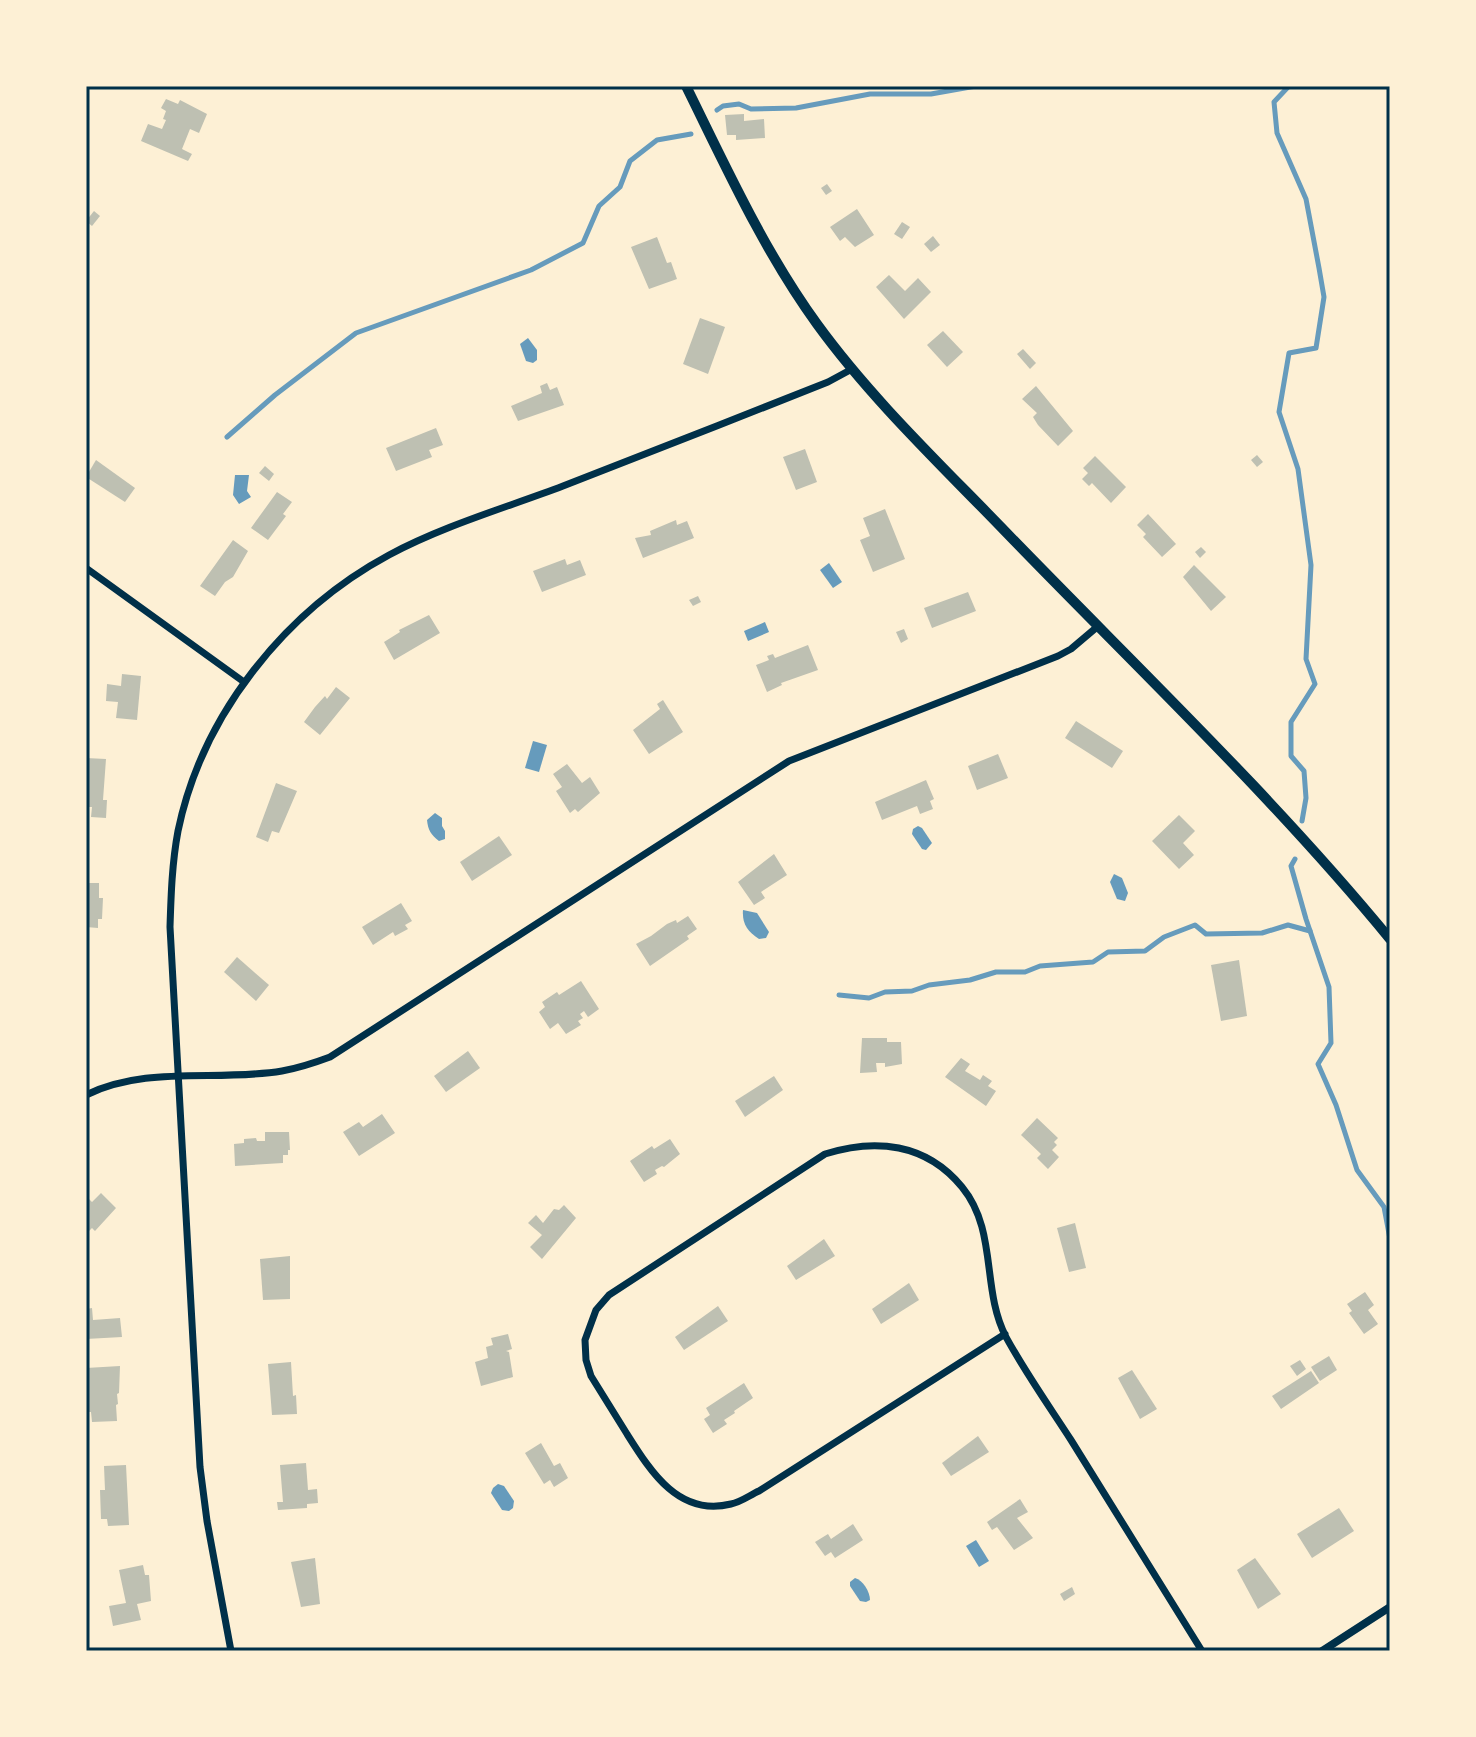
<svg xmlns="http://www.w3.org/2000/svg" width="1476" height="1737" viewBox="0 0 1476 1737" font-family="Manrope,sans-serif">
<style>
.water{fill:#669bbc}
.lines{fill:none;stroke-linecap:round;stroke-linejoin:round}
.stream{stroke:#669bbc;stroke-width:5}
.building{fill:#bec0b2}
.minor{stroke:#003049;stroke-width:7}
.tertiary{stroke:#003049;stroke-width:8}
.secondary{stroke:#003049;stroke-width:10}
.neatline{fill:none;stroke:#003049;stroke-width:3}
</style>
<rect width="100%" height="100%" fill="#fdf0d5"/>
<!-- water -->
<g class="water">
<polygon points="528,338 537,350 537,360 533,363 526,361 520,344"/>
<polygon points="235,475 249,475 247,491 251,497 239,504 233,495"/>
<polygon points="829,563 842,582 833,588 820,570"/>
<polygon points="765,622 769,632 748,641 744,631"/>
<polygon points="533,741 547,745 539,772 525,768"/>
<path d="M 435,813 L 442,818 L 442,826 L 445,831 L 445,839 L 439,841 C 431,835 428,830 427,820 Z"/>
<polygon points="918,826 922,828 932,843 926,850 922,849 912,834 913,829"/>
<polygon points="1114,874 1122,878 1128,893 1125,901 1117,899 1110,882"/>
<path d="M 743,910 L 757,913 L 769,932 L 766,938 L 759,939 C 747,931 742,923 743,910 Z"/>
<polygon points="498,1484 504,1486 514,1501 513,1508 509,1511 502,1510 491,1493 493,1488"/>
<polygon points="976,1540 989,1561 979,1567 966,1546"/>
<path d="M 855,1578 C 863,1580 870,1592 870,1600 L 866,1602 L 860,1601 L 850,1586 L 850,1582 Z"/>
</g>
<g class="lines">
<!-- stream -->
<g class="stream">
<polyline points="1289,86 1274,102 1277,133 1306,199 1319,268 1324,297 1316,348 1289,353 1279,412 1298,469 1311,565 1306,659 1315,684 1291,722 1291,756 1304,771 1306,798 1302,821"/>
<polyline points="717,110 723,106 739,104 751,109 796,108 870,94 931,94 976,86"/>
<polyline points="227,437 275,395 356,333 531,270 583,243 599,206 620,187 630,161 657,140 691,134"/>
<polyline points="1295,859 1291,866 1306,919 1329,987 1331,1043 1318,1064 1336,1105 1357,1170 1384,1207 1390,1239"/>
<polyline points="839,995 869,998 885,992 912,991 929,985 970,980 996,972 1025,972 1040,966 1093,962 1108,952 1145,951 1164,937 1195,925 1206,934 1262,933 1288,925 1310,931"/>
</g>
</g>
<!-- building -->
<g class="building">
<polygon points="166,99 178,104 180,100 207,114 199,133 190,129 182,149 192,154 188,161 141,141 148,124 162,129 166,120 163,119 166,111 161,108"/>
<polygon points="744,114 744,121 764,119 765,138 736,140 736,135 727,135 725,115"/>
<polygon points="827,184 832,191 826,195 821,188"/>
<polygon points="857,209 874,235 855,247 845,237 840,241 830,227"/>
<polygon points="94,211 100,216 92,226 86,221"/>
<polygon points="902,222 910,227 902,239 894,234"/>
<polygon points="933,236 940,245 931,252 924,244"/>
<polygon points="657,237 667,263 671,262 677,279 649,289 631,247"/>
<polygon points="889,275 905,291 918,278 931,292 904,319 876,287"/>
<polygon points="700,318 725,327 708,374 683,364"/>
<polygon points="943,331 963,352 947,367 927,345"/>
<polygon points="1023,349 1036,363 1030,369 1017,354"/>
<polygon points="547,383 550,390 557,387 564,405 518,421 511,406 542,393 540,386"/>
<polygon points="1036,386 1073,431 1058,446 1038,425 1033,417 1037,413 1022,399"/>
<polygon points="436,428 443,445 429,450 432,457 396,471 386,448"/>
<polygon points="805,449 817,482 796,490 783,457"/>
<polygon points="1257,455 1263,462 1257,467 1251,460"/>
<polygon points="1095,456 1126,487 1111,503 1092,483 1089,486 1082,479 1088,473 1083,468"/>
<polygon points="96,460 135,488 125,502 86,477"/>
<polygon points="265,466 274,474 269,481 259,473"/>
<polygon points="277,492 292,502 283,514 286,516 268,540 251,528"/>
<polygon points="885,509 905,559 873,572 860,540 870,536 863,518"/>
<polygon points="1148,514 1176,544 1162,557 1143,537 1146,534 1137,525"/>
<polygon points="676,520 677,525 687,521 694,538 643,558 635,538 651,535 650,531"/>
<polygon points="233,540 248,551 233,577 225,582 215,596 200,586"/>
<polygon points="1201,547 1206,552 1200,558 1195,552"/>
<polygon points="565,559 567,565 580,560 586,575 542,592 533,571"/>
<polygon points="1194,565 1226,597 1211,611 1183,577"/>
<polygon points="968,592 976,611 932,628 924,608"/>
<polygon points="698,596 701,602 693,606 689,600"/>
<polygon points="429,615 440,633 394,660 384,642 400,632 399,630"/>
<polygon points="904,629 908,639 901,643 896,632"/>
<polygon points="808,645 818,670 781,683 782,685 767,692 756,665 769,660 767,656 773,654 775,658"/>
<polygon points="122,674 141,676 137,720 116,718 118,702 106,701 107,684 121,686"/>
<polygon points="336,687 350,698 320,735 304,722 315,707 325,696 327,699"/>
<polygon points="663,700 683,732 649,754 633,730 660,709 657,704"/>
<polygon points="1076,721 1123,751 1112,768 1065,738"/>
<polygon points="998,754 1008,778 977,790 968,766"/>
<polygon points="86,758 106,759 103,800 107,800 106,818 91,817 92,807 86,807"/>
<polygon points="567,764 582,783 590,777 600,793 578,812 575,809 570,813 556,791 562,787 553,774"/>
<polygon points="926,780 934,799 930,801 933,809 920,814 917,806 882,820 875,802"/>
<polygon points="276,783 297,791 279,833 272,831 268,842 256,837"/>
<polygon points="1179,815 1195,831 1183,843 1194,855 1179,869 1152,841"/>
<polygon points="499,836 512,855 472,881 460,862"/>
<polygon points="774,854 787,875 761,892 765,898 754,905 738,882"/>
<polygon points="86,883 99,883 99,898 103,898 102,919 98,919 98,928 86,927"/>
<polygon points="401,903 412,921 405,925 408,929 395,936 393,932 373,945 362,927"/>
<polygon points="688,916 697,929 687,936 689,939 650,966 636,944 651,936 667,924 676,920 677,923"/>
<polygon points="237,957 269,985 256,1001 224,972"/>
<polygon points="1239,960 1247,1016 1221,1021 1211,965"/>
<polygon points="581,981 599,1009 588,1017 584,1011 580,1014 583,1018 578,1021 581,1025 566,1034 558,1023 550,1029 539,1012 545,1007 542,1002 557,992 559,995"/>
<polygon points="862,1038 887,1038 887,1042 901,1042 902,1064 885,1067 885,1063 876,1063 877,1072 860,1073"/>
<polygon points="468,1051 480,1068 446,1092 434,1076"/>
<polygon points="961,1058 970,1064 965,1071 980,1080 983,1075 992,1081 988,1086 996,1091 986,1106 945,1077"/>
<polygon points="774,1076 783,1090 745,1117 735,1101"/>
<polygon points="382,1114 395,1133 359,1156 343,1132 359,1122 363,1127"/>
<polygon points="1037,1118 1058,1138 1054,1142 1057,1145 1052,1150 1059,1157 1048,1169 1037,1158 1041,1154 1021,1135"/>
<polygon points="265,1132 289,1132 290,1150 288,1150 288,1155 283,1155 283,1163 235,1166 234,1144 244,1143 244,1139 256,1138 257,1141 265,1141"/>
<polygon points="670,1139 680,1154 664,1167 662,1166 655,1170 657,1174 644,1182 630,1161 652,1146 654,1149"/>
<polygon points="101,1193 116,1208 95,1231 92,1228 86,1234 86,1196 92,1202"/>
<polygon points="564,1205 576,1218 542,1259 530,1247 542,1235 528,1223 536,1215 543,1223 554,1209 559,1210"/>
<polygon points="1075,1223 1086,1268 1069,1272 1057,1228"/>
<polygon points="824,1239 835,1256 796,1280 787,1266"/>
<polygon points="290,1256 290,1299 263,1300 260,1259"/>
<polygon points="909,1283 919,1300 881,1324 872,1309"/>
<polygon points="1365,1292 1374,1305 1368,1310 1378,1324 1364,1334 1349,1313 1352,1311 1347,1304"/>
<polygon points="718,1306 728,1321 684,1350 675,1337"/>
<polygon points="92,1308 93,1320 120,1318 122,1337 86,1339 86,1309"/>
<polygon points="508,1334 512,1349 506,1351 509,1352 513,1377 481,1386 475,1362 488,1358 486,1347 493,1345 491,1338"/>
<polygon points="1329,1356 1337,1370 1320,1381 1311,1367"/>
<polygon points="1300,1360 1306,1369 1297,1376 1290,1366"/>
<polygon points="291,1362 293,1396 296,1395 297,1414 272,1415 268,1364"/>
<polygon points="120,1366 119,1393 117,1394 118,1404 116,1405 117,1421 92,1422 91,1412 87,1412 86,1368"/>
<polygon points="1132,1370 1157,1409 1140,1419 1118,1378"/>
<polygon points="1311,1371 1319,1383 1281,1409 1272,1396"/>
<polygon points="744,1383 753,1398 734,1411 735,1413 724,1420 727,1424 713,1433 704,1419 710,1415 706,1408"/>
<polygon points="978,1436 989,1452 951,1476 942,1463"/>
<polygon points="541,1443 554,1466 560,1463 568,1478 554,1487 550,1480 544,1484 525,1453"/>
<polygon points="306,1463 308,1490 317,1489 318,1503 307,1504 307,1508 278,1510 277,1502 283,1502 280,1465"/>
<polygon points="126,1465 129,1525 108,1526 107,1519 101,1519 100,1490 105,1490 104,1466"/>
<polygon points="1020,1499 1028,1512 1017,1518 1033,1538 1014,1550 997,1527 992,1530 987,1522"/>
<polygon points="1339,1508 1354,1531 1312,1558 1297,1534"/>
<polygon points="853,1524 863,1540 835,1558 831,1552 825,1556 815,1542 828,1534 831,1539"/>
<polygon points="315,1558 320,1604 301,1607 291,1562"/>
<polygon points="1255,1558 1281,1594 1258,1609 1237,1570"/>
<polygon points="143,1565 145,1575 149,1575 151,1601 137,1604 141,1620 113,1626 109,1606 126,1603 119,1570"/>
<polygon points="1072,1587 1075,1594 1064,1601 1060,1594"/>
</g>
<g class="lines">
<!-- minor -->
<g class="minor">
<polyline points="86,568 244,682"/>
<path d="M 86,1095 C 147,1065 217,1082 282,1071 C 299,1068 314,1063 330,1057 L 789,761 L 1058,656 L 1071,649 L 1097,627"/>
<path d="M 1005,1334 L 759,1491 C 750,1495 741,1502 731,1504 C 679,1517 651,1472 627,1434 C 615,1415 603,1395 591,1376 L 586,1360 L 585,1340 L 596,1310 L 609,1295 L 825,1154 C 875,1138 926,1143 962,1187 C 998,1231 981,1289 1006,1337 C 1025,1372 1049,1406 1071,1440 C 1115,1510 1158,1581 1202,1651"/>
<path d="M 231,1651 L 207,1521 L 200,1467 L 170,927 C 171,895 172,863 178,831 C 202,715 285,611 389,555 C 443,526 505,508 563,486 C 651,452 740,417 828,382 L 852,369"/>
</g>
<!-- tertiary -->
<polyline class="tertiary" points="1322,1651 1390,1607"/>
<!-- secondary -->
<path class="secondary" d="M 686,86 C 726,167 764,251 817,324 C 870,397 937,461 1000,526 C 1131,662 1270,793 1390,939"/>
</g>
<!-- border -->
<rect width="1476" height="1737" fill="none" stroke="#fdf0d5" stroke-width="176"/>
<rect x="88" y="88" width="1300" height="1561" class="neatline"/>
</svg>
